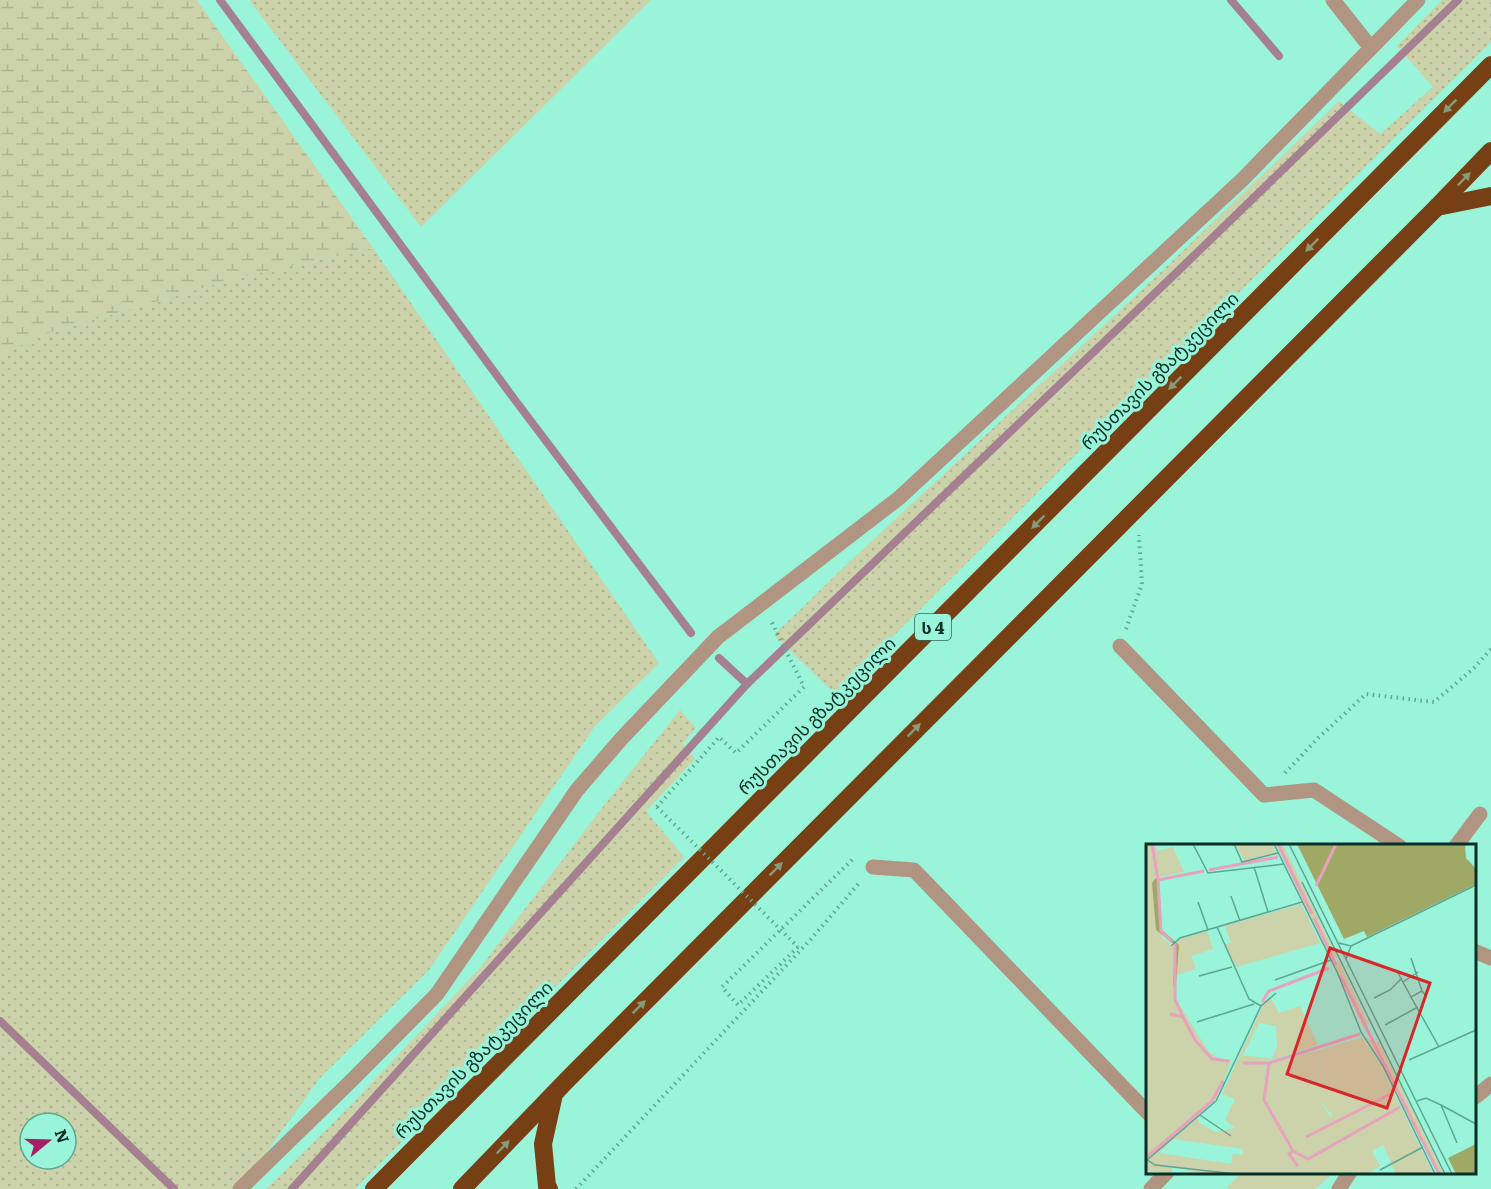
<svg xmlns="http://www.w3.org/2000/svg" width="1491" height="1189" viewBox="0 0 1491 1189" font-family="Literata,'Noto Sans Georgian',serif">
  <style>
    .grass { fill: url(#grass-dots); fill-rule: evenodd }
    .wetland { fill: url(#wetland-marsh) }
    .pitch { fill: #ccd2aa }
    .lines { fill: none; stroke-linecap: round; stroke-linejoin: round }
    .stream { stroke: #a48090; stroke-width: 8 }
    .path { stroke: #60a794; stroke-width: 4; stroke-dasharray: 1.5 4.5; stroke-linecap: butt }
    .minor { stroke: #b19583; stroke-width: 15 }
    .highway { stroke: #763f14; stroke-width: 18 }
    .path-bridge { stroke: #60a794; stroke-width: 4; stroke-dasharray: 1.5 4.5; stroke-linecap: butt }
    .oneway { fill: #889a77 }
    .labels { text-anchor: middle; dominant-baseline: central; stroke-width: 6; stroke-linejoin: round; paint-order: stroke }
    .shield { fill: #99f4da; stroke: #326a5c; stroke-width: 1.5 }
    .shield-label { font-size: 16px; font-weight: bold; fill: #062f26 }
    .street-label { font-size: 18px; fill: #062f26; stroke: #99f4da }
    .inset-river { fill: none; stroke: #e7a2bd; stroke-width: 3 }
    .inset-road { fill: none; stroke: #5ea592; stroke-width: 1.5 }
    .view { fill: #d62828; fill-opacity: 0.15; stroke: #d62828; stroke-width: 3 }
    .inset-edge { fill: none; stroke: #062f26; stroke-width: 3 }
  </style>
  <defs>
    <pattern id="grass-dots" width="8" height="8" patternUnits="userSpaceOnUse" patternTransform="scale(1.5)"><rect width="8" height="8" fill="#ccd2aa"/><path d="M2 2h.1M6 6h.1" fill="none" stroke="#aeb592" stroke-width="1.8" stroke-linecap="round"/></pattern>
    <pattern id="wetland-marsh" width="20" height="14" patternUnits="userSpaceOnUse" patternTransform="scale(1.5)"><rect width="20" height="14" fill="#ccd2aa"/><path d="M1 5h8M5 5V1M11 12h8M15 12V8" fill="none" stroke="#aeb592"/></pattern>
  </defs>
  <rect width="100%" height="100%" fill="#99f4da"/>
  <!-- grass -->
  <g class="grass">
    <path d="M249,0h402l-230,227z"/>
    <path d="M1442,0h49v42l-656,652 -61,-59 72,-70 317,-295 176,-169 41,33 53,-47 -36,-41z"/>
    <path d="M373,248l286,415 -64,63 -166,244 -110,109 -65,91 -19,19h-235v-834l45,-21 192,-56zM30,1123h36v36h-36z"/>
    <path d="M680,710l16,18 -13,15 12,16 -49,52 38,46 -329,332h-89l82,-81 131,-139 126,-165z"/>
  </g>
  <!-- wetland -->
  <path class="wetland" d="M0,0h197l176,248 -136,30 -192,56 -45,21z"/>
  <!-- pitch -->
  <path class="pitch" d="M1243,1172h90v1l-18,16h-86l-2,-2z"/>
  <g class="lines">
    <!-- stream -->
    <g class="stream">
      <path d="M220,0l295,400 176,233"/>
      <path d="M1231,0l48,56"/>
      <path d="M719,658l28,26"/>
      <path d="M0,1021l174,168"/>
      <path d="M292,1189l455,-505 428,-410 283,-274"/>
    </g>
    <!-- path -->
    <g class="path">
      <path d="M1126,629l16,-45 -3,-49"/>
      <path d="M1285,773l32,-34 49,-45 68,8 40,-34 17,-19"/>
      <path d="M657,807l62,-70 17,16 68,-66 -34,-68"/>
      <path d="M798,947l-60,58 -16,-18 133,-130"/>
      <path d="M576,1189l236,-251 48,-56"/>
    </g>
    <!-- minor -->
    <g class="minor">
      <path d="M1333,0l38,48"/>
      <path d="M1120,646l144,149 50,-5 85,56"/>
      <path d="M1456,846l24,-32"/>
      <path d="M873,867l41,3 234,243"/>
      <path d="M1474,951l17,7"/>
      <path d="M1474,1098l17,-14"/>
      <path d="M240,1189l114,-111 83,-84 140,-204 45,-52 96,-101 181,-139 343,-318 176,-180"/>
      <path d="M1151,1189l16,-17"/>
      <path d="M1339,1189l11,-17"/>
    </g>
    <!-- highway -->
    <g class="highway">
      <path d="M1437,207l54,-11"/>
      <path d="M374,1189l1117,-1124"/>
      <path d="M462,1189l106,-110 869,-872 54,-56"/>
      <path d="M549,1189l-2,-3 -4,-42 11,-50"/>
    </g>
    <!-- path-bridge -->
    <path class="path-bridge" d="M657,807l141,140"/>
  </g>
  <!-- one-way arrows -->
  <defs><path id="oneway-solid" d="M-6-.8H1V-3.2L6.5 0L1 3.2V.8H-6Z" transform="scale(1.5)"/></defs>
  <g class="oneway">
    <use href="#oneway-solid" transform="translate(1450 106) rotate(135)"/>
    <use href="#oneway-solid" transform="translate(1464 179) rotate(-46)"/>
    <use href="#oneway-solid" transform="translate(1312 245) rotate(135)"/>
    <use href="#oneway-solid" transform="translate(1175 383) rotate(135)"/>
    <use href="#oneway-solid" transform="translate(1038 522) rotate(135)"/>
    <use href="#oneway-solid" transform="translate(914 730) rotate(-45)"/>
    <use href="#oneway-solid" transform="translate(776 869) rotate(-45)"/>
    <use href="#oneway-solid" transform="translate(639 1007) rotate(-45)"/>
    <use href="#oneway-solid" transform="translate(503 1147) rotate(-46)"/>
  </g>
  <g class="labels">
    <!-- shield labels -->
    <rect class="shield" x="915" y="614" width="36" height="26" rx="4.5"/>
    <g class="shield-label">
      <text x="933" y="627">ს 4</text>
    </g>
    <!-- street labels -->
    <g class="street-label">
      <text transform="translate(1159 370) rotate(-45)">რუსთავის გზატკეცილი</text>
      <text transform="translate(816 715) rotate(-45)">რუსთავის გზატკეცილი</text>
      <text transform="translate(473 1059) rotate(-45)">რუსთავის გზატკეცილი</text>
    </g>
  </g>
  <!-- overview -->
  <g transform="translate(1146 844)">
    <rect width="330" height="330" fill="#99f4da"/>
    <path d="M0,0h10l1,7 16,-4 11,25 -28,6 5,59 15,12v50l32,52 10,7 14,2 -16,39 -19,16 2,8 17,9 19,-4 -10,-8 10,-21 -13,-5 42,-91 6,-6 9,16 21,-7 18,39 -53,17 -2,34 5,-3 24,43 12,4 1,5 27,-30 -14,-17 1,-48 43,-13 19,29 52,108h-37l-13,-29 -11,6 8,15 -13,8h-162l-33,-7v7l-26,-3zM113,179l17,3 1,20 -5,13 -29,-4zM28,295l69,10 -1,6 -9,-1 -2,10 -72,-11zM89,0h37l4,9 -31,9zM130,0h7l86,180 -6,3 -29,-63 4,-3 -3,-5 -4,2 -25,-49zM155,60l19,39 -84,24 -11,-22 6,-3 -6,-16zM61,87l6,18 -22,7 5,13 -19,6v-35zM220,193l8,6 5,-2 65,133h-6z" fill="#ccd2aa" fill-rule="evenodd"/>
    <path d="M151,0h168l1,14 10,11v15l-109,53 -3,-6 -20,8zM10,34l3,1 3,51 17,15 -3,40h-3l2,-40 -19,-15 -4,-47zM330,300v30h-20l-8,-16z" fill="#a0a866"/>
    <path d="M173,206l-1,48 21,31 -3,7 -31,9 -1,-5 -12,-4 -24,-42 -6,3 3,-32z" fill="#ccd2aa"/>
    <path class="inset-river" d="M6,0l6,36 46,-9M132,0l34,70M63,26l69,-13M12,37l3,50 11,11M170,42l20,-42M168,74l22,47M29,100v55l8,18M194,131l99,199M116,158l7,-11 60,-23M24,170l13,3 12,23 17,19 17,2M97,219h26l91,-29M123,219l-5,37 29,51 15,8 92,-52M160,293l87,-44M146,308l-3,2 9,12M1,313l65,-56 11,-20"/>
    <path class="inset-road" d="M47,0l15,29 76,-9M88,0l8,18 36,-9M128,0l64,130 23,58 22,34 52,108M143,0l163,330M108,23l14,45M156,38l143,292M85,52l9,25M52,58l10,28M71,83l32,72 12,7M193,99l12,3 -5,13M25,102l9,-8 122,-36M205,102l125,-61M265,114l11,33M252,129l13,24M53,132l33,-9M129,136l56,-20M257,138l15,-10M280,152l-4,-5 -11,6 28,50M228,154l16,-8 12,-12M51,178l57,-18M239,181l33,-18M263,216l67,-30M271,257l9,-3 15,7 16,38M295,261l35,19M54,271l31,21M0,315l9,6 81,9M1,316l69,-59 45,-95 15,-13M234,326l43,-23"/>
    <path class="view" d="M184,104l100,35 -43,125 -100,-34z"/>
    <rect width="330" height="330" class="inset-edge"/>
  </g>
  <!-- north arrow -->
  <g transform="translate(48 1141) rotate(71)"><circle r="28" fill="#99f4da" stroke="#5ea592" stroke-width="1.5"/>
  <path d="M0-4.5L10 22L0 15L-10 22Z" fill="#a61e66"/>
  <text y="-9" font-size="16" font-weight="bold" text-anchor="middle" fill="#062f26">N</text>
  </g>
</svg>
